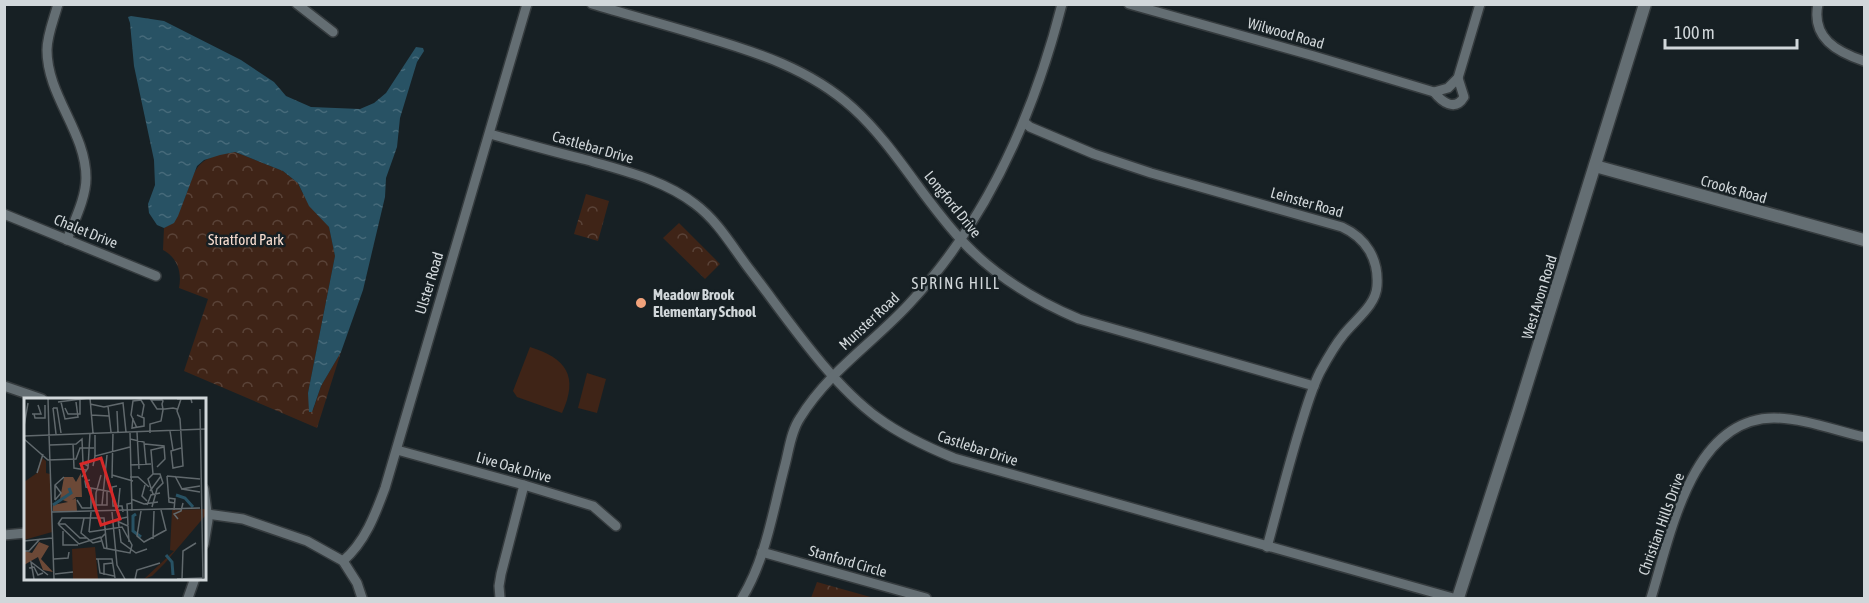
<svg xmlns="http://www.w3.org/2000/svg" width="1869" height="603" viewBox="0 0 1869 603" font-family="'Asap Condensed',sans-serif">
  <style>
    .grass { fill: #3f2417 }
    .park { fill: url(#park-crowns) }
    .water { fill: url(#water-ripples) }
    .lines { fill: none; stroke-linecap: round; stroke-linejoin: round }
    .minor-casing { stroke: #353b3e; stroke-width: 12 }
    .tertiary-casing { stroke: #353b3e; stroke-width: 15 }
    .minor { stroke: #646e73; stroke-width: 9 }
    .tertiary { stroke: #646e73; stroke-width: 12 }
    .poi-dot { fill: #f1a27b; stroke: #172024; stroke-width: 2 }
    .labels { text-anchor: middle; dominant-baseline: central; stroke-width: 5; stroke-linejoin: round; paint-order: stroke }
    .street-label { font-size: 15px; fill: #d1d7da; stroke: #172024 }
    .park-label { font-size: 15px; fill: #f9ded1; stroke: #172024 }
    .poi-label { font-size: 15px; font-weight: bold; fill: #d1d7da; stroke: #172024; text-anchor: start }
    .neighbourhood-label { font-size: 16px; letter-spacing: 1.5px; fill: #d1d7da; stroke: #172024 }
    .inset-river { fill: none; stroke: #285264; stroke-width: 3 }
    .inset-road { fill: none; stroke: #61696d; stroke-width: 1.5 }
    .view { fill: #d62828; fill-opacity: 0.15; stroke: #d62828; stroke-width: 3 }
    .inset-edge { fill: none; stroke: #d1d7da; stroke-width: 3 }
  </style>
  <defs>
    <pattern id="park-crowns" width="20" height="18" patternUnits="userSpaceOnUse" patternTransform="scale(1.5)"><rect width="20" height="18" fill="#3f2417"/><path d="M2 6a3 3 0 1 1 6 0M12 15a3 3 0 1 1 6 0" fill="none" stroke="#5a4338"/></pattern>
    <pattern id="water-ripples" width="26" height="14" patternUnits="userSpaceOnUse" patternTransform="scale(1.5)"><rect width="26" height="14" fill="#285264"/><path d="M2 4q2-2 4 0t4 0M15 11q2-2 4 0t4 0" fill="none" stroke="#466a7a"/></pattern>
  </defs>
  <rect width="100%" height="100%" fill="#172024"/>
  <!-- grass -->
  <g class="grass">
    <path d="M530,347c36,11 49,29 32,66l-45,-16 -4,-6z"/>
    <path d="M587,373l19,6 -9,34 -19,-5z"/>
  </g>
  <!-- park -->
  <g class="park">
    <path d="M235,152l48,19 15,12 4,9 27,35 6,29 -27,137 5,17 8,-24 20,-34 -24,76 -133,-57 24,-72 -29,-11c3,-15 -1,-30 -16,-38l1,-22c8,-4 10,-9 15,-17 18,-33 7,-54 56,-59z"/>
    <path d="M586,194l23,7 -11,40 -24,-7z"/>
    <path d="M679,223l41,41 -15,15 -42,-41z"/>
    <path d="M817,582l57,16h-63z"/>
  </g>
  <!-- water -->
  <path class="water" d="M131,16l33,5 77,39 33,22 12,14 25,11 49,2 14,-6 12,-10 30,-46 7,1 1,3 -7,11 -17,56 -3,29 -11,31 -1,19 -22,93 -22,62 -20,34 -9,26h-3l-1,-19 27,-137 -6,-29 -20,-21 -11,-23 -15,-12 -45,-18 -3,-1 -15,3 -16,5 -7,6 -19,50 -4,7 -10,5 -7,-3 -8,-12 -1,-9 7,-19 -1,-25 -20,-94 -4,-43 -2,-6z"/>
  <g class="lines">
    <!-- minor casing -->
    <g class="minor-casing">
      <g id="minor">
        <path d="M58,4c-4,15 -11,31 -11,46 0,46 39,82 39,128 0,20 -12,43 -19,62"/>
        <path d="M297,4l36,28"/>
        <path d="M592,4c37,11 74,21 110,32 54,16 108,33 151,72 43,39 72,95 113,137 33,34 70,56 113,74l235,67"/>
        <path d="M1129,4l185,52 120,36 14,-4 10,-10 22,-74"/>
        <path d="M1818,4c-7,34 19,48 46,57"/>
        <path d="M1434,92c8,10 21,20 30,5l-6,-19"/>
        <path d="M1024,122l6,5 64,27 57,19 191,54c24,11 37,32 35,59 -1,19 -21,33 -33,48 -9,11 -17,25 -24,38 -9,18 -14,37 -20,56 -12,39 -22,79 -33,119"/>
        <path d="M490,134c32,9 64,18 97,26 37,11 77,20 108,44 24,18 38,44 55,66 37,48 79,112 128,148 23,17 49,29 76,40l499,140"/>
        <path d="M4,214l152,62"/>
        <path d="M4,386l38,13"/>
        <path d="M397,450l127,35 69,21 23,20"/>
        <path d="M204,489l4,31 -4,24"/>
        <path d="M207,514l36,5 64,22 36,20 14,22 5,15"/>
        <path d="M4,535l22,-2"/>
        <path d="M762,552l164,46"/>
        <path d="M343,561c22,-19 32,-46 42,-73l142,-484"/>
        <path d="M188,598l7,-20"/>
        <path d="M500,598l-1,-12 2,-12 23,-89"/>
        <path d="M742,598c24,-39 31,-88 43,-133 4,-15 6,-34 15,-47 28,-46 73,-75 109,-114 78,-83 125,-190 153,-300"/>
        <path d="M1651,598c19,-61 40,-180 123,-180 29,0 63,13 90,19"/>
      </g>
    </g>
    <!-- tertiary casing -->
    <g class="tertiary-casing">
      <g id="tertiary">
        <path d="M1595,166l269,74"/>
        <path d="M1458,598l61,-189 126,-405"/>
      </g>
    </g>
    <!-- minor -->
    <use href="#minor" class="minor"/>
    <!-- tertiary -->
    <use href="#tertiary" class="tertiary"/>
  </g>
  <!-- markers -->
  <circle class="poi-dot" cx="641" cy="303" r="6"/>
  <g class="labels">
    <!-- street labels -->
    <g class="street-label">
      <text transform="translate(1286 33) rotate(16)">Wilwood Road</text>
      <text transform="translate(593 147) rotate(16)">Castlebar Drive</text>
      <text transform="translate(1734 189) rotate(16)">Crooks Road</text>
      <text transform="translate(1307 202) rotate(16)">Leinster Road</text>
      <text transform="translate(953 204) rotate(51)">Longford Drive</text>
      <text transform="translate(86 231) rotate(22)">Chalet Drive</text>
      <text transform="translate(429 283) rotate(-73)">Ulster Road</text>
      <text transform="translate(1539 297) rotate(-73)">West Avon Road</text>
      <text transform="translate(869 321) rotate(-43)">Munster Road</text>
      <text transform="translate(978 448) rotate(18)">Castlebar Drive</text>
      <text transform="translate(514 467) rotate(16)">Live Oak Drive</text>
      <text transform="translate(1661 524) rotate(-70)">Christian Hills Drive</text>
      <text transform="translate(848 561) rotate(16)">Stanford Circle</text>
    </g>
    <!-- park labels -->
    <g class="park-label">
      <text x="246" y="239">Stratford Park</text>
    </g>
    <!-- poi labels -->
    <g class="poi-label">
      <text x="653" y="294">Meadow Brook<tspan x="653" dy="17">Elementary School</tspan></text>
    </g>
    <!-- neighbourhood labels -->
    <g class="neighbourhood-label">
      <text x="956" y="283">SPRING HILL</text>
    </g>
  </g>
  <!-- overview -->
  <g transform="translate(24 398)">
    <rect width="182" height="182" fill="#172024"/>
    <path d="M17,59l5,4v12l4,1 2,58 -28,8v-58l13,-9z" fill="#3f2417"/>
    <path d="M57,75l1,24h-6l-4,3 4,-2 1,13h-24v-6l15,-3 -8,-3 4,-22h9l3,5zM15,144l10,4 -8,13 12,13 -10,-2 -5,-13 -14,8v-14l8,2z" fill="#6c4937"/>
    <path d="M181,111v7l-40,47 -13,13 -8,3 30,-28 -4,-1 2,-40zM71,149l3,32h-25l-1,-30z" fill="#3f2417"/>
    <path class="inset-river" d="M152,97l9,3 8,9M29,107l18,-12 -2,-5M112,116l-3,2v15l8,6M142,157l6,7 1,13"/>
    <path class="inset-road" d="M24,0l1,36M66,0l3,35M153,1h14l1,4M157,1l-4,12 3,8 3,47 -10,2 -2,-17 10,-3M34,4l31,-4M37,4l4,17 13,-2 -2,-15M66,6l14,3 19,-4 3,29M84,8l3,26M29,10h4l4,25M29,10l3,26M41,10l3,6h12v-14M176,11l3,169M93,13l1,21M8,16h9l-3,-9M10,16l1,4h10v-13M67,17l18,1M109,20l-1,10 12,-2v-8l-7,-3M0,28l4,-23M113,30l-6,-13 2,-14 8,-1 3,5 -2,11M146,33l3,19M106,34l2,79M113,34l2,37M126,35v-9l11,-3 2,-11v-1l-1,-5 1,-3 -1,-1h-11l6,9h8l8,-1 4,1M25,36l5,145M0,38l182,-7M0,41l24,21 28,-1 4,-11h14M106,41l14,3 2,22M49,46l1,24 12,2M121,46l19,2 1,13 -8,8M26,47l26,-1 6,-5 1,24 5,3M71,58v-21M106,67l21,-1M69,68l2,-10 35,-9M13,75l6,-19M88,77l21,6M143,78l33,3M143,78l2,26 6,1M151,78l7,13 18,3M58,79l6,-9 2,-35M106,79h8l11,10M88,80l1,-46M66,82l-5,1 1,6 26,5M31,87l6,8 -6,7M121,87l-3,11 5,5M93,88l-5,1 1,19h9l1,6M157,91l19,-3M126,93l11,-15M129,96l-5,-15 5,-5 -2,-24 13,-3M144,100l7,1 -1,11M107,101l13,5 14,-2M31,102v-15l9,-8M53,102l5,8h9v-20M72,107h11v-13M78,107l5,-50M123,107l4,-10 9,-2M128,109l5,-18 6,-6 -3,-9h-7M94,110l2,-20M117,113l-4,25 7,6 22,-12 -5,-20M28,114l148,-4M72,114v-19l5,-18M88,114l5,53 8,14M104,119l-10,2 3,23 15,11 11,-4M60,120l-3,15 12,10 8,-2M154,121l-4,-5 7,-3 2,-8M95,124l9,4 1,16M34,126l4,-6h42l3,31M34,126l21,20 22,-7M34,126h7l15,14h7M104,127l-1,-21 5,-1M39,133v14h15M65,134l33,-5 10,18 -2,8 -26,-5 -3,-10 5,-5M65,134l2,-20M129,141l1,-28M0,143l28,-3M0,153h5l11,-12M30,161l14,-1 1,-6M72,161h16l3,19M74,161l2,14 14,3M5,170l5,-1 4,8 5,-2M31,176l18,-2M80,177v-11l9,-1M10,181l-3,-17 17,13M111,181l2,-9 23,-7M153,181l25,-1M158,181l1,-28 13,-8"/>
    <path class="view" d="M77,60l19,61 -19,6 -20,-61z"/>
    <rect width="182" height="182" class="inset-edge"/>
  </g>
  <!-- border -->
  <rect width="1869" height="603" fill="none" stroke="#d1d7da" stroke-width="12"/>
  <!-- scale -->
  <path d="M1665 39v9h132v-9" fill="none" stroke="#d1d7da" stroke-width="3"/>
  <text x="1674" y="39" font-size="18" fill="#d1d7da" stroke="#172024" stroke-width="4.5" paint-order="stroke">100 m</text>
</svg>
